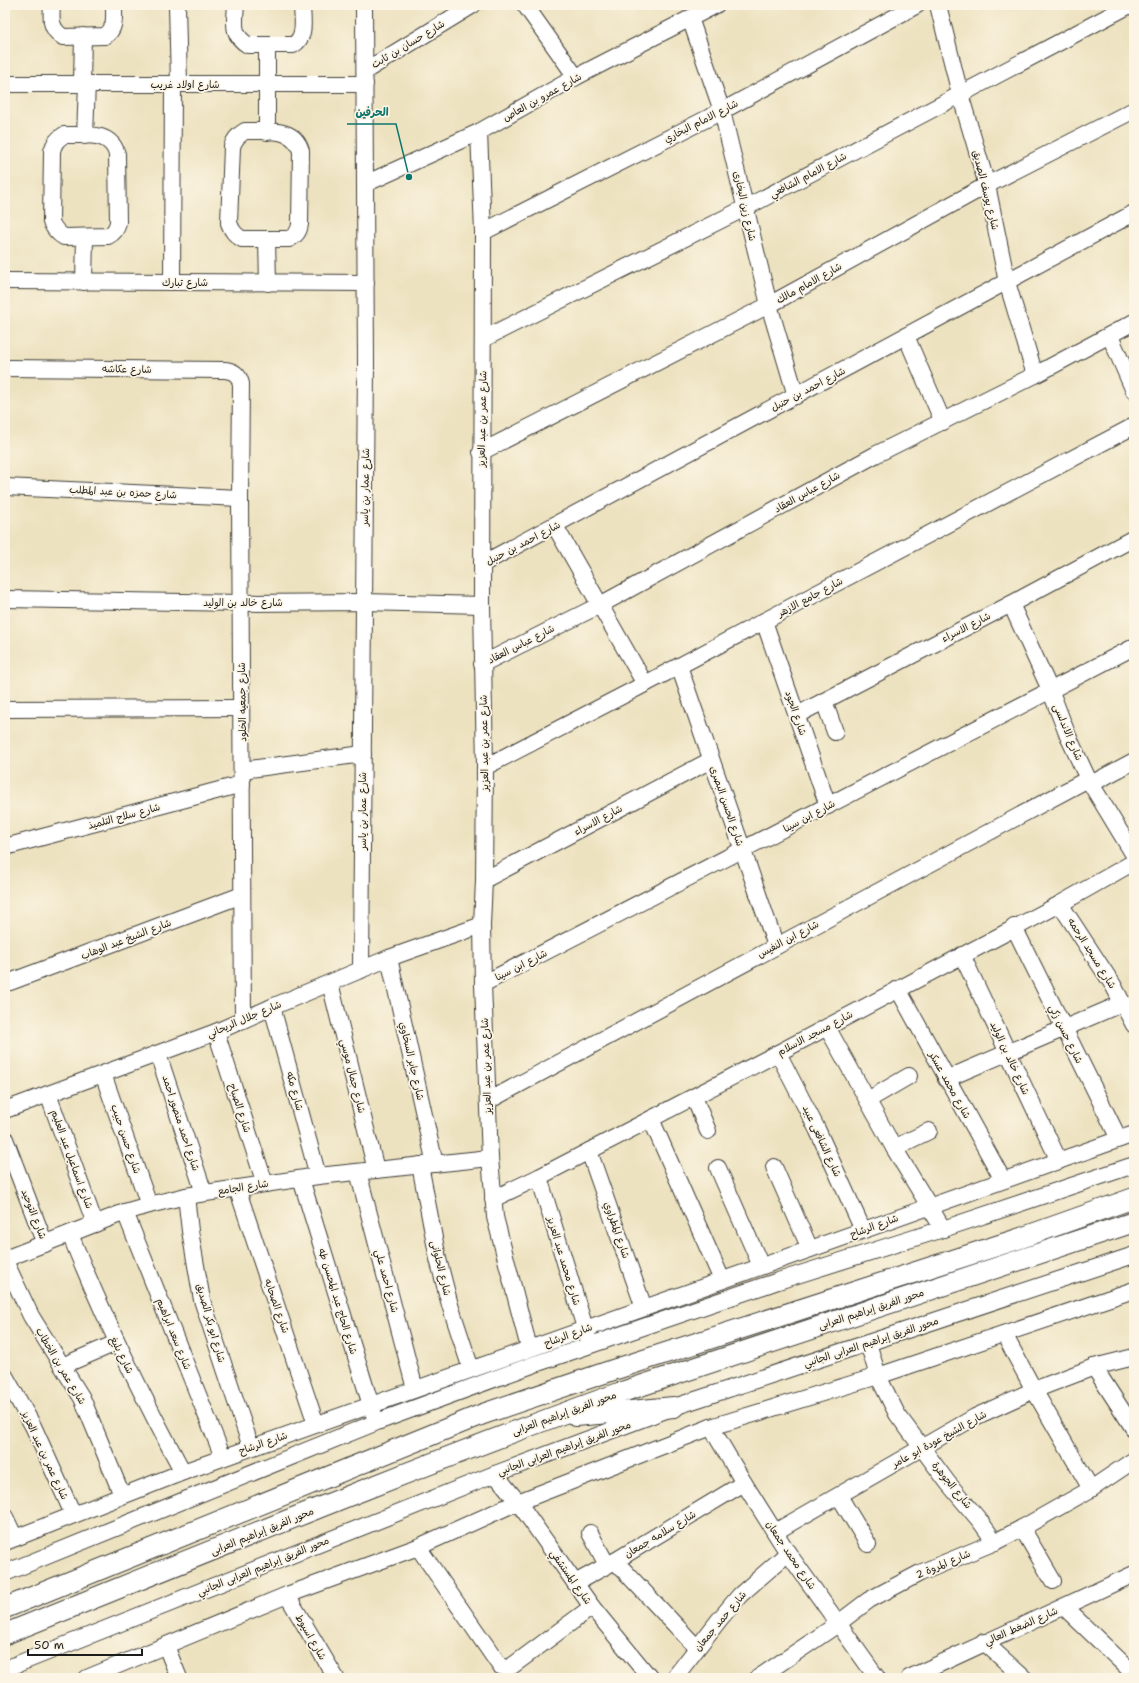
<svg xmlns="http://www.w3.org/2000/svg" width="1139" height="1683" viewBox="0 0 1139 1683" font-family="'Shantell Sans','Playpen Sans Arabic',sans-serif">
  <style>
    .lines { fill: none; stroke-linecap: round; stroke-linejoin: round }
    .minor-casing { stroke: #3b3a35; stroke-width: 18 }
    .major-casing { stroke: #3b3a35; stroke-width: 22 }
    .minor { stroke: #fff; stroke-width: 16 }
    .major { stroke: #fff; stroke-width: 20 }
    .labels { text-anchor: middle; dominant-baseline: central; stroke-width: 3.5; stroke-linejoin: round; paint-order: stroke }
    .street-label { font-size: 10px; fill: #1c1c1c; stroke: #fcf5e5 }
    .leader { fill: none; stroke: #0f766e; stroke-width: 1.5 }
    .callout-dot { fill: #0f766e; stroke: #fcf5e5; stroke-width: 1.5 }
    .callout-label { font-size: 11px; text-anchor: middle; font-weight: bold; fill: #0f766e; stroke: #fcf5e5; stroke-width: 3.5; stroke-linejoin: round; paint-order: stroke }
  </style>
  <rect width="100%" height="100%" fill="#fcf5e5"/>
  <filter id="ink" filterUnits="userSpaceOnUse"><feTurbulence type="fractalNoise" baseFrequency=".025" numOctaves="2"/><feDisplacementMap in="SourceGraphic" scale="8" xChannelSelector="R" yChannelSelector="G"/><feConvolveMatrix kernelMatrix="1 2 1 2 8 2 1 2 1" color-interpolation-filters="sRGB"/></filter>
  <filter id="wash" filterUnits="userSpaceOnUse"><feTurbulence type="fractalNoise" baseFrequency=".012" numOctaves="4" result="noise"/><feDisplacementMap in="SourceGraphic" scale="16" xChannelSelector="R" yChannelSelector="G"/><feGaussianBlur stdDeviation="0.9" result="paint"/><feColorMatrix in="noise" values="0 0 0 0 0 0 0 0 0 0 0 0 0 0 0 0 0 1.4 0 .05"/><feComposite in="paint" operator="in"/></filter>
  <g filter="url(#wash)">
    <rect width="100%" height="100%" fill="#ede2c0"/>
  </g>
  <g filter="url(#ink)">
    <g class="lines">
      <!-- minor casing -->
      <g class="minor-casing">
        <g id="minor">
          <path d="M52,5c-1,14 -2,24 11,32l42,-1c11,-7 9,-19 9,-31"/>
          <path d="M177,5l2,79"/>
          <path d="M236,5c-1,17 -5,30 12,40h45c14,-8 9,-27 9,-40"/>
          <path d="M525,5l51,72"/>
          <path d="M938,5l22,89 27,91 20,97 28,93"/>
          <path d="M690,18l32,93 47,194 27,91"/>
          <path d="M365,71l108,-66"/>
          <path d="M82,83l1,-47"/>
          <path d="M5,84h360"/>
          <path d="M245,131c22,1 49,-5 56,20l-1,73c-1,8 -4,11 -11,15h-47c-7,-4 -10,-8 -13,-16l3,-76c2,-8 6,-12 13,-16z"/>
          <path d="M267,132v-87"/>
          <path d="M479,132l4,100 -1,373 3,162 -1,113 -2,45 1,59 7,174 5,59 34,131"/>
          <path d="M64,135c21,1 46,-5 53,19l1,68c-1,7 -4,11 -10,14l-44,1c-7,-4 -10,-8 -13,-15l1,-71c2,-8 5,-12 12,-16z"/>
          <path d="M85,136l2,-53"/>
          <path d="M365,184l114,-52 97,-55 140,-72"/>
          <path d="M483,232l239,-121 195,-106"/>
          <path d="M267,239l1,44"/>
          <path d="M5,281l361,2"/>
          <path d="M84,282l1,-45"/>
          <path d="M172,282l1,-198"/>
          <path d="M906,336l37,86"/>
          <path d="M1110,336l24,55"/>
          <path d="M483,339l262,-131 385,-203"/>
          <path d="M5,368l220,2c10,1 14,5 16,14l-1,114 3,522"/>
          <path d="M481,452l288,-147 218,-120 147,-75"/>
          <path d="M5,487l235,11"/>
          <path d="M555,526l90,158"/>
          <path d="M482,564l652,-351"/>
          <path d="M5,599l236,4 123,-1 118,3"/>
          <path d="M1011,604l40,88 17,44 20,43 46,76"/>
          <path d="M764,621l64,185"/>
          <path d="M482,664l118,-59 275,-150 160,-80 99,-53"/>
          <path d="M679,666l97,280"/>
          <path d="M824,701l11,31"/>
          <path d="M5,709l236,-1"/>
          <path d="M797,715l214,-111 123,-66"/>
          <path d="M485,767l160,-83 489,-258"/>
          <path d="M242,770l121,-16"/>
          <path d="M1091,784l43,-23"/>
          <path d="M5,847l237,-63"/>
          <path d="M484,880l227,-120"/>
          <path d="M1060,904l53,81 21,40"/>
          <path d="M1014,927l105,212"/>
          <path d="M962,955l97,206"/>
          <path d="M389,958l46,206"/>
          <path d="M361,970l5,-605 -2,-360"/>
          <path d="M10,982l232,-87"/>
          <path d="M330,983l46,187"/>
          <path d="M483,984l651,-337"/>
          <path d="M898,989l105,191"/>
          <path d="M272,1007l46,169"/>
          <path d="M827,1027l67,121 49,81"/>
          <path d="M216,1032l49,152"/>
          <path d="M778,1053l39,76 46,101"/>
          <path d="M158,1054l46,139"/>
          <path d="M103,1074l46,131"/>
          <path d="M946,1079l177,-76"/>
          <path d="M48,1094l47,130"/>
          <path d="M694,1097l14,34"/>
          <path d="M868,1100l41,-24"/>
          <path d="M488,1101l600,-322"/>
          <path d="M5,1110l211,-78 56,-25 117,-49 93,-33"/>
          <path d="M651,1119l71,161"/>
          <path d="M5,1139l40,105"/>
          <path d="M894,1148l35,-17"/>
          <path d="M589,1151l55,157"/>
          <path d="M420,1165l18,94 12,46 21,64"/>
          <path d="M774,1167l36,82"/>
          <path d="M718,1168l43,98"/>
          <path d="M358,1172l57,217"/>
          <path d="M539,1177l49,161"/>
          <path d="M301,1179l73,236"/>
          <path d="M237,1188l79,236"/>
          <path d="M186,1196l4,35 12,69 49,147"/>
          <path d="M493,1199l46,-22 239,-124 282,-149 74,-42"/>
          <path d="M125,1212l98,245"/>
          <path d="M70,1234c33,82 71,160 113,238"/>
          <path d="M5,1259l120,-47 24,-7 37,-9 132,-20 172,-18"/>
          <path d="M5,1261l26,55 51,82 40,97"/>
          <path d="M1004,1334l30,56 57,99"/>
          <path d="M868,1343l10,33 19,38 51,69 32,38 15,21"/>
          <path d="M62,1366l54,-23"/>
          <path d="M1094,1367l40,62"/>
          <path d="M5,1376l28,50 40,88"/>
          <path d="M711,1427l33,56 44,70 89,125"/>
          <path d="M495,1474l23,28 74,105 58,71"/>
          <path d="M839,1496l29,48"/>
          <path d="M5,1517l10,21"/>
          <path d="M1022,1528l31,53"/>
          <path d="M775,1532l200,-115 59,-27 60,-23 40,-10"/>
          <path d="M590,1533l17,32"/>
          <path d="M5,1542l178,-70 951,-338"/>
          <path d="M418,1547l82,119 6,2 6,-2 80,-59"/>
          <path d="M615,1561l82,87"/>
          <path d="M5,1573l372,-151 158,-58 243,-83 165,-52 191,-64"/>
          <path d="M575,1583l40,-22 129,-78"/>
          <path d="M287,1595l49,83"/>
          <path d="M1064,1607l70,67"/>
          <path d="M984,1642l40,36"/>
          <path d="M166,1646l13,32"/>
          <path d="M5,1669l490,-195 179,-67 460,-152"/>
          <path d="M87,1678l200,-83 131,-48 100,-45 193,-75 167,-51 256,-86"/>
          <path d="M674,1678l45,-58 21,-25 48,-42"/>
          <path d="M758,1678l74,-50 37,-28 51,-27 75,-31 27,-14 69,-39 43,-29"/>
          <path d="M909,1678l225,-104"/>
        </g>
      </g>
      <!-- major casing -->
      <g class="major-casing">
        <g id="major">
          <path d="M576,1416l98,-9"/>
          <path d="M5,1608l478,-194 130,-44 405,-131 116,-41"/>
          <path d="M5,1634c204,-82 407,-166 614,-241l515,-171"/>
        </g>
      </g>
      <!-- minor -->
      <use href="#minor" class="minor"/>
      <!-- major -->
      <use href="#major" class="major"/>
    </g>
  </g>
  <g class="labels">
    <!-- street labels -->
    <g class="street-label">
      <text transform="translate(408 44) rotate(-31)">شارع حسان بن ثابت</text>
      <text x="185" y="84">شارع اولاد غريب</text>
      <text transform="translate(542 97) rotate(-29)">شارع عمرو بن العاص</text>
      <text transform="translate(701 121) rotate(-27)">شارع الامام البخاري</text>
      <text transform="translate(808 175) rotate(-28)">شارع الامام الشافعي</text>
      <text transform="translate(986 190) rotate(76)">شارع يوسف الصديق</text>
      <text transform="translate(745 206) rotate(77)">شارع زين البخارى</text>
      <text x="185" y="282">شارع تبارك</text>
      <text transform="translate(809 283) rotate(-29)">شارع الامام مالك</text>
      <text transform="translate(127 369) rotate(1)">شارع عكاشه</text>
      <text transform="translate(808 389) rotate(-28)">شارع احمد بن حنبل</text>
      <text transform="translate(482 419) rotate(-89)">شارع عمر بن عبد العزيز</text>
      <text transform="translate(365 487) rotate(-89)">شارع عمار بن ياسر</text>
      <text transform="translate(123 492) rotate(3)">شارع حمزه بن عبد المطلب</text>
      <text transform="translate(807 492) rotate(-29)">شارع عباس العقاد</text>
      <text transform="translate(523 543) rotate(-28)">شارع احمد بن حنبل</text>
      <text transform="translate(810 597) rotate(-28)">شارع جامع الازهر</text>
      <text x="243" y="602">شارع خالد بن الوليد</text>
      <text transform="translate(966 627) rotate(-27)">شارع الاسراء</text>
      <text transform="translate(521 644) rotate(-27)">شارع عباس العقاد</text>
      <text transform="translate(242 702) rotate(-91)">شارع جمعيه الخلود</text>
      <text transform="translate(796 713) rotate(71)">شارع الجود</text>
      <text transform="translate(1068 732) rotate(67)">شارع الاندلسى</text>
      <text transform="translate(484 743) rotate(-91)">شارع عمر بن عبد العزيز</text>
      <text transform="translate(727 806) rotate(71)">شارع الحسن البصرى</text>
      <text transform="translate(362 811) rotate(-90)">شارع عمار بن ياسر</text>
      <text transform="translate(124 816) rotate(-15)">شارع سلاح التلميذ</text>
      <text transform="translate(809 816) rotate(-28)">شارع ابن سينا</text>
      <text transform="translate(598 820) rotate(-28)">شارع الاسراء</text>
      <text transform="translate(126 939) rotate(-21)">شارع الشيخ عبد الوهاب</text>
      <text transform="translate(788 939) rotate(-28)">شارع ابن النفيس</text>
      <text transform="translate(1092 953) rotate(58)">شارع مسجد الرحمه</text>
      <text transform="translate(521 965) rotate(-27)">شارع ابن سينا</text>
      <text transform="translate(244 1019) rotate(-23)">شارع جلال الريحاني</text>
      <text transform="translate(815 1033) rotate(-28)">شارع مسجد الاسلام</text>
      <text transform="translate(1066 1034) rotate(64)">شارع حسن زكي</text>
      <text transform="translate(1010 1058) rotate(65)">شارع خالد بن الوليد</text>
      <text transform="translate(412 1061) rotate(77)">شارع جابر السخاوي</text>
      <text transform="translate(486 1066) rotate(-92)">شارع عمر بن عبد العزيز</text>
      <text transform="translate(353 1076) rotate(76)">شارع جمال موسي</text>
      <text transform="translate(950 1085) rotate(61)">شارع محمد عسكر</text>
      <text transform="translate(295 1091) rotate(75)">شارع مكه</text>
      <text transform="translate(240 1108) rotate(72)">شارع الصباح</text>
      <text transform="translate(181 1123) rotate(72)">شارع احمد منصور احمد</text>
      <text transform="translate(126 1139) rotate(71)">شارع حسن حبيب</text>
      <text transform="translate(822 1141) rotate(65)">شارع الشافعى عبيد</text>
      <text transform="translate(72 1159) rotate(70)">شارع اسماعيل عبد العليم</text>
      <text transform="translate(243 1187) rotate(-9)">شارع الجامع</text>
      <text transform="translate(34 1214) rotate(69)">شارع التوحيد</text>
      <text transform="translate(874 1226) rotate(-20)">شارع الرشاح</text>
      <text transform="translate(617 1230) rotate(71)">شارع المطراوي</text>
      <text transform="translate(564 1261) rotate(73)">شارع محمد عبد العزيز</text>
      <text transform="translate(441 1268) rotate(76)">شارع الحلوانى</text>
      <text transform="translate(387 1281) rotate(75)">شارع احمد علي</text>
      <text transform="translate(338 1301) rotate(73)">شارع الحاج عبد المحسن طه</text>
      <text transform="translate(277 1306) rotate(71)">شارع الصحابه</text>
      <text transform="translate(871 1309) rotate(-18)">محور الفريق إبراهيم العرابى</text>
      <text transform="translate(211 1323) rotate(74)">شارع ابو بكر الصديق</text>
      <text transform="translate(174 1334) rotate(68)">شارع سعد ابراهيم</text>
      <text transform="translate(568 1335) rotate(-20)">شارع الرشاح</text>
      <text transform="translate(871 1342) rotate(-18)">محور الفريق إبراهيم العرابى الجانبي</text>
      <text transform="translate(122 1355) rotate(64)">شارع بليغ</text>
      <text transform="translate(61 1366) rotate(59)">شارع عمر بن الخطاب</text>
      <text transform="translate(564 1413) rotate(-20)">محور الفريق إبراهيم العرابى</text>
      <text transform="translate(939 1439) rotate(-29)">شارع الشيخ عودة ابو عامر</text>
      <text transform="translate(263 1443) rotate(-19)">شارع الرشاح</text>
      <text transform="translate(564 1448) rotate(-20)">محور الفريق إبراهيم العرابى الجانبي</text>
      <text transform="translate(45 1455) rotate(65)">شارع عمر بن عبد العزيز</text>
      <text transform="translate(952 1485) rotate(51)">شارع الجوهرة</text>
      <text transform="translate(262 1531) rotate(-22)">محور الفريق إبراهيم العرابى</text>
      <text transform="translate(660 1534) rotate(-31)">شارع سلامه جمعان</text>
      <text transform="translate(791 1555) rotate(56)">شارع محمد جمعان</text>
      <text transform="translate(943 1564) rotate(-23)">شارع المروة 2</text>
      <text transform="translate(263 1566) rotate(-22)">محور الفريق إبراهيم العرابى الجانبي</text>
      <text transform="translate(571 1577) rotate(55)">شارع المستشفي</text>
      <text transform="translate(720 1621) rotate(-50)">شارع حمد جمعان</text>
      <text transform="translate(1021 1626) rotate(-24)">شارع الضغط العالي</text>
      <text transform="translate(311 1637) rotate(60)">شارع اسيوط</text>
    </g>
  </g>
  <!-- callouts -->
  <path class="leader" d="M409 177L396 124H347"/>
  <circle class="callout-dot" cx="409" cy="177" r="4"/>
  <g class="callout-label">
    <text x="372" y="116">الحرفين</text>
  </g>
  <!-- margin -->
  <rect width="1139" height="1683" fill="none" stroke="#fcf5e5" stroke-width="20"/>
  <!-- scale -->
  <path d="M28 1649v6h114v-6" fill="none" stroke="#1c1c1c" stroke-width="2"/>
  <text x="34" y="1649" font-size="12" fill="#1c1c1c" stroke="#fcf5e5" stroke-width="3" paint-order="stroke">50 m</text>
</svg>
